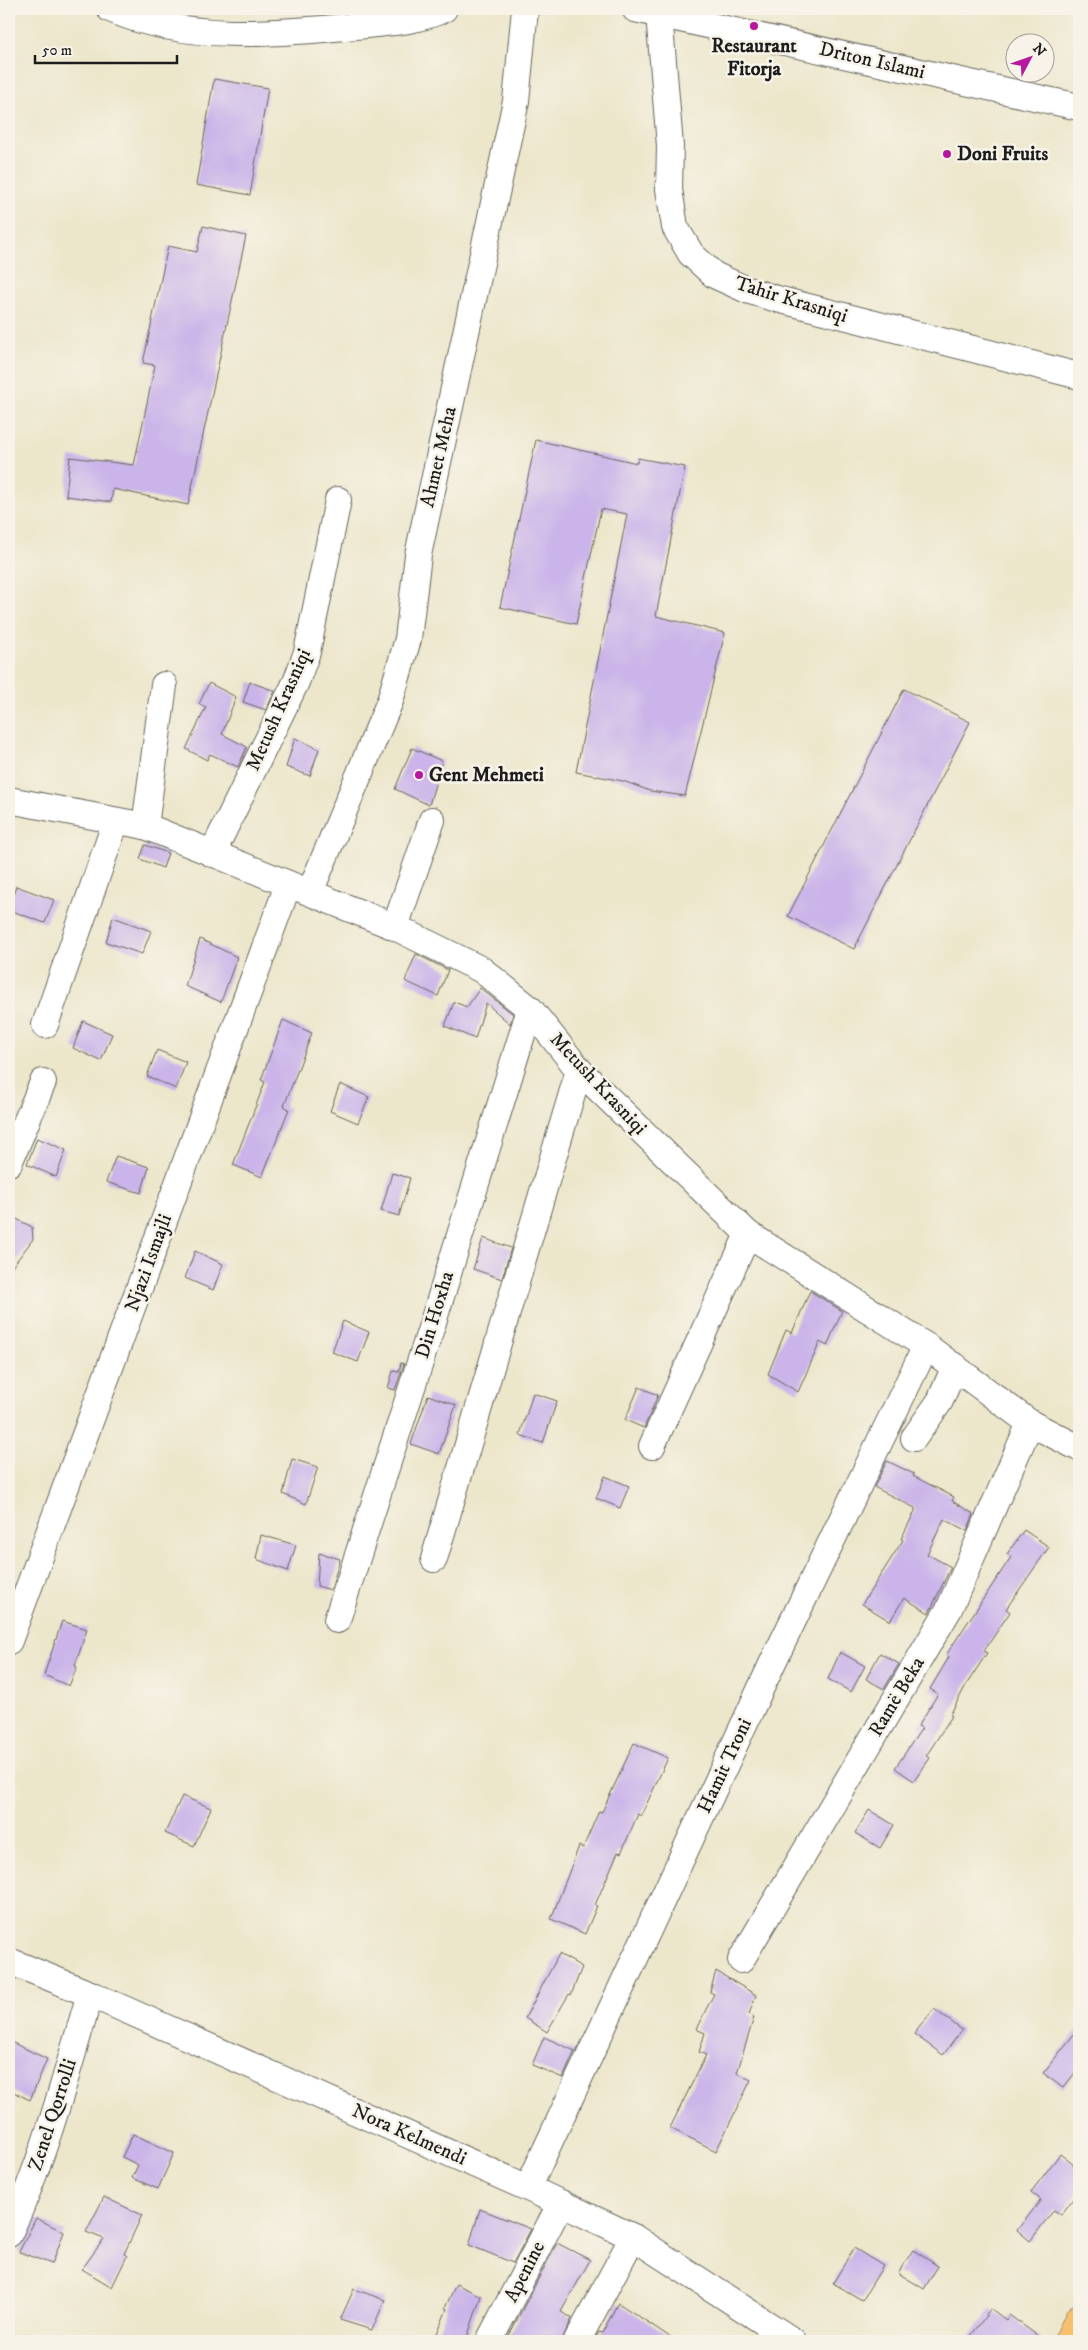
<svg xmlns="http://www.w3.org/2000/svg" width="1088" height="2350" viewBox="0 0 1088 2350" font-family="'IM FELL DW Pica',serif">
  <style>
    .building { fill: #cab4e9 }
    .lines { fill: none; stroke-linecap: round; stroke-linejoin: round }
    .minor-casing { stroke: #656359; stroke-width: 28 }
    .major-casing { stroke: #656359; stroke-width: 29 }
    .minor { stroke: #fff; stroke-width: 26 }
    .major { stroke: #f7c06c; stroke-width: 28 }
    .poi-dot { fill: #b5179e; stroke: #f7f3e8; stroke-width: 2 }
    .labels { text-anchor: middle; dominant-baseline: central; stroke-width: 5; stroke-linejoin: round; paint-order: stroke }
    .poi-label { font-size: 20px; font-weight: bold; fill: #1c1c1c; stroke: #f7f3e8; text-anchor: start }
    .street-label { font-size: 20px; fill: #1c1c1c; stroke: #f7f3e8 }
  </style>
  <rect width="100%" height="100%" fill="#f7f3e8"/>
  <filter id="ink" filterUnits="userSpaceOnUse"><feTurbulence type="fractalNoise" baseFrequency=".02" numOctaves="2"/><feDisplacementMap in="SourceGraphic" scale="10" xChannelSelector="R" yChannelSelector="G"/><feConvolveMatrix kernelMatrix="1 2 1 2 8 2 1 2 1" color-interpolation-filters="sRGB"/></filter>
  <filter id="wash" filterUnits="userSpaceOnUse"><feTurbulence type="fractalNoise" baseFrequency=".0096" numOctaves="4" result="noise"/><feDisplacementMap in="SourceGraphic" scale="20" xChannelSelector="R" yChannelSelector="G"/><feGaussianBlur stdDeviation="1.12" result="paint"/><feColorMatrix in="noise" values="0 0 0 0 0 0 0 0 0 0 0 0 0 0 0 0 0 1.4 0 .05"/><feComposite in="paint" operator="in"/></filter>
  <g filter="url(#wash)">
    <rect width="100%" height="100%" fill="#ece6cb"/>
    <g id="blocks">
      <!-- building -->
      <g class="building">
        <path d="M214,79l54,9 -18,107 -54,-10z"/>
        <path d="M203,226l43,10 -58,269 -75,-16 -2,13 -45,-6 4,-39 64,8 21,-100 -12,-2 25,-117 29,6z"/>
        <path d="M536,440l101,23 1,-5 47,9 -29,149 69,17 -40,163 -35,-5 -27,-10 -47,-9 51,-258 -26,-5 -25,115 -76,-17z"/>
        <path d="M250,682l25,9 -9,19 -23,-8z"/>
        <path d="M209,683l27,14 -14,37 25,13 -9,20 -28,-13 -3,6 -21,-11 20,-42 -7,-3z"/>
        <path d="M904,689l66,33 -116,227 -66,-33z"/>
        <path d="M295,738l24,11 -9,27 -24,-9z"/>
        <path d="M412,748l30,13 -13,44 -34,-16z"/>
        <path d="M145,845l23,8 -5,15 -23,-9z"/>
        <path d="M16,886l38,14 -9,23 -36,-13z"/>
        <path d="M113,917l38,14 -9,23 -36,-12z"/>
        <path d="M200,939l37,18 -16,45 -36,-16z"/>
        <path d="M416,954l32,16 -10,26 -33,-15z"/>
        <path d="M480,988l33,26 -3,10 -24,-21 -11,36 -30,-13 9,-24 13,5z"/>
        <path d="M283,1020l29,13 -28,73 5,3 -27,68 -29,-12 32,-83 -4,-2z"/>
        <path d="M83,1021l29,13 -11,27 -28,-13z"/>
        <path d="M157,1050l29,12 -10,27 -29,-13z"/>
        <path d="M340,1084l29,13 -11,26 -28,-12z"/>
        <path d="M37,1138l29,12 -10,27 -29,-13z"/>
        <path d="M116,1156l33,11 -8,26 -35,-11z"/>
        <path d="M392,1173l18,5 -11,38 -18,-5z"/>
        <path d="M9,1215l23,12 1,12 -24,32z"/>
        <path d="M483,1238l28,10 -9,31 -29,-10z"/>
        <path d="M195,1251l28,13 -10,26 -28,-12z"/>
        <path d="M810,1291l32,20 -15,35 -7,-4 -22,50 -30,-18 18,-44 6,3z"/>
        <path d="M343,1321l26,11 -11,30 -26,-10z"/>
        <path d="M401,1363l3,1 -9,26 -7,-2 5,-17 6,1z"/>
        <path d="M639,1387l19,8 -14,33 -19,-8z"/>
        <path d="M533,1393l24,8 -14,42 -23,-8z"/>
        <path d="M428,1395l28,10 -17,49 -28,-10z"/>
        <path d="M292,1459l26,8 -12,37 -23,-10z"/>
        <path d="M887,1461l27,13 -1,2 41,21 -2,4 22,13 -7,17 -23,-12 -17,35 24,13 -22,46 -25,-15 -14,23 -28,-17 41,-64 -2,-1 14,-28v-3l-41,-21z"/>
        <path d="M605,1476l24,10 -9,22 -24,-10z"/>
        <path d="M1024,1530l25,17 -43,62 4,3 -26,39 3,2 -21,32 -16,30 2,1 -26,40 4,2 -16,23 -19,-13 27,-40 -4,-2 20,-32 -8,-5 19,-32 -3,-2 65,-98 -4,-3z"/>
        <path d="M261,1535l35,10 -8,26 -32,-12z"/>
        <path d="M319,1553l21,6 -9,31 -14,-4z"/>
        <path d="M62,1621l25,8 -12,37 2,1 -8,19 -25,-11z"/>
        <path d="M840,1652l25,14 -14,26 -23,-13z"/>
        <path d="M880,1653l19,11 -15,25 -18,-10z"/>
        <path d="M634,1743l34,15 -27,58 -3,-2 -17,39 -3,-1 -23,53 2,1 -12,28 -34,-15 28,-73 4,2 16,-37 3,1z"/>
        <path d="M182,1796l29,12 -17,38 -29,-13z"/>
        <path d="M869,1810l25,15 -14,23 -25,-15z"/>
        <path d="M559,1954l23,13 -11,28 -2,-1 -22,38 -22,-14z"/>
        <path d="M716,1971l40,24 -7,19 5,3 -17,56 14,7 -35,71 -46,-23 36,-73 -7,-3 6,-19 -9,-4 18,-35 -4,-2z"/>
        <path d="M934,2009l28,21 -19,25 -29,-21z"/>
        <path d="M1079,2028v40l-16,20 -20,-15z"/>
        <path d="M544,2037l31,14 -12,27 -31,-13z"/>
        <path d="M9,2041l38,18 -17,41 -21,-10z"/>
        <path d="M133,2134l41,19 -16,36 -26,-11 6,-13 -16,-8z"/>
        <path d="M1060,2154l19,15v22l-18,24 -7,-5 -24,31 -13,-11 24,-30 -10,-8z"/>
        <path d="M104,2197l38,18 -18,39 3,2 -15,31 -30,-18 22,-30 -18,-7z"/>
        <path d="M480,2209l51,20 -18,34 -44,-18z"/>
        <path d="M36,2218l28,14 -12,32 -33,-12z"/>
        <path d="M557,2243l33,17 -29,52 11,6 -10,23h-56z"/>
        <path d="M854,2248l29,18 -21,34 -29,-17z"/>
        <path d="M913,2250l25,16 -14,23 -26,-16z"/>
        <path d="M456,2284l25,12 -15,45h-32l13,-32 -2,-1z"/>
        <path d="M354,2289l31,11 -13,30 -32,-10z"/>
        <path d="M618,2303l28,18 30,20h-82l5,-9 3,1z"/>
        <path d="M991,2309l15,11 3,-5 36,26h-78z"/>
      </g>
    </g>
  </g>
  <g filter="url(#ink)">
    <use href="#blocks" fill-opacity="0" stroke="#656359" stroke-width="1"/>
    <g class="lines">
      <!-- minor casing -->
      <g class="minor-casing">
        <g id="minor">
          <path d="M110,9c75,33 166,25 245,17 30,-3 62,-4 89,-17"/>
          <path d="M635,9l444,98"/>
          <path d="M659,14l11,132 -1,43 6,38 16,27 23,21 33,15 30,9 302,77"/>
          <path d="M9,800l136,26 250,101 87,43 48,39 49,61 169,164 178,112 104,77 49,25"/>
          <path d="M145,826l19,-141"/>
          <path d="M212,854l84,-172 11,-30 31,-152"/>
          <path d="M310,892l80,-191 18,-62 10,-84 98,-454 9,-92"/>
          <path d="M395,927l37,-107"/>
          <path d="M45,1025l71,-204"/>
          <path d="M9,1163l34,-81"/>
          <path d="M914,1438l26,-37 15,-35"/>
          <path d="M652,1446l96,-212"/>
          <path d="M434,1559l145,-489"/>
          <path d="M337,1620l97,-301 96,-310"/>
          <path d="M9,1641l279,-756"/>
          <path d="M741,1960l208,-351 81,-186"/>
          <path d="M9,1961l81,33 438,194 105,49 160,104"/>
          <path d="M528,2188l245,-526 153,-316"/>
          <path d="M9,2234c36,-77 57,-159 81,-240"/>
          <path d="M489,2341l72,-138"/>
          <path d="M577,2341l56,-104"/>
        </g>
      </g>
      <!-- major casing -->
      <g class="major-casing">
        <path id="major" d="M1068,2341l11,-23"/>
      </g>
      <!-- minor -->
      <use href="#minor" class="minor"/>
      <!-- major -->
      <use href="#major" class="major"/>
    </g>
  </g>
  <!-- markers -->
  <g class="poi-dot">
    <circle cx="754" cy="26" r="5"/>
    <circle cx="947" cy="154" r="5"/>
    <circle cx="419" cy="775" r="5"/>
  </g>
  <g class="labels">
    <!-- poi labels -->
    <g class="poi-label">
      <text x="754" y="46" text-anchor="middle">Restaurant<tspan x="754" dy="23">Fitorja</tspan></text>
      <text x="957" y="154">Doni Fruits</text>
      <text x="429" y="775">Gent Mehmeti</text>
    </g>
    <!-- street labels -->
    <g class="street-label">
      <text transform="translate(872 61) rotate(13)">Driton Islami</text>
      <text transform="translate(791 300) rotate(17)">Tahir Krasniqi</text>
      <text transform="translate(439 457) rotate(-77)">Ahmet Meha</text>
      <text transform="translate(279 710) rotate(-66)">Metush Krasniqi</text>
      <text transform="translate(598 1084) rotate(47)">Metush Krasniqi</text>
      <text transform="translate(149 1263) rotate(-70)">Njazi Ismajli</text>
      <text transform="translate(435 1315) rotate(-73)">Din Hoxha</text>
      <text transform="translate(897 1697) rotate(-59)">Ramë Beka</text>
      <text transform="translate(725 1766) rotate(-65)">Hamit Troni</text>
      <text transform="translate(53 2115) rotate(-72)">Zenel Qorrolli</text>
      <text transform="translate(409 2135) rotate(24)">Nora Kelmendi</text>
      <text transform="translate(525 2272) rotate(-63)">Apenine</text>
    </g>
  </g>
  <!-- margin -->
  <rect width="1088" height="2350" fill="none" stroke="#f7f3e8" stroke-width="30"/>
  <!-- north arrow -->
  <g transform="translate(1030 58) rotate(49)"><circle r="24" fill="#f7f3e8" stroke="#9f9d96"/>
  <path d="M0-4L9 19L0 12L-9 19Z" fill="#b5179e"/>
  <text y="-8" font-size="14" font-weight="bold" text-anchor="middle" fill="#1c1c1c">N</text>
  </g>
  <!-- scale -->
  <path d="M35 55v8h142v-8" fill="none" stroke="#1c1c1c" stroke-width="2.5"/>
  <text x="42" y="55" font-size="15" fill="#1c1c1c" stroke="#f7f3e8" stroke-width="4" paint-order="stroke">50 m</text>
</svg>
